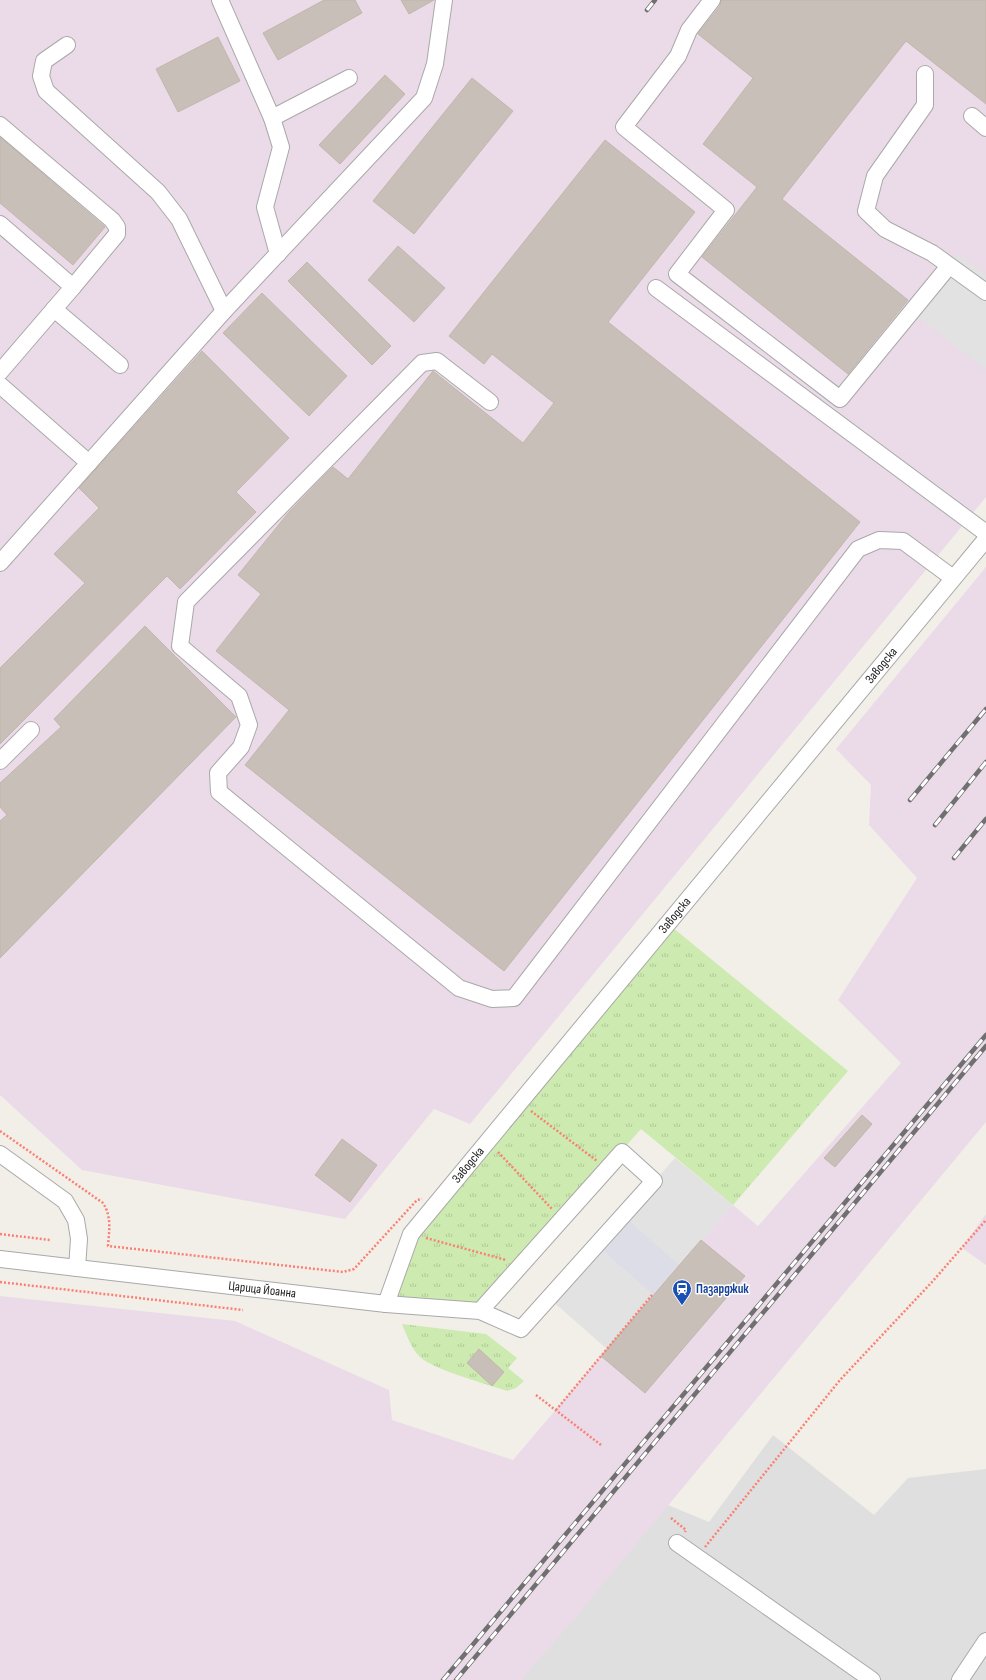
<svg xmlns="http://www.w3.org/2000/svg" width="986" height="1680" viewBox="0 0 986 1680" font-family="'Sofia Sans Condensed',sans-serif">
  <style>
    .residential { fill: #e0dfdf }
    .industrial { fill: #ebdbe8 }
    .grass { fill: url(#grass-tufts) }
    .parking { fill: #e2e2e2 }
    .plaza { fill: #dddde8 }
    .building { fill: #c7bfb8; stroke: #c4b6ab }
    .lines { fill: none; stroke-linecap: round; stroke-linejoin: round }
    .minor-casing { stroke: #a9a9a9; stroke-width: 18 }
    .path { stroke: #fa8072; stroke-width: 2.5; stroke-dasharray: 2 2; stroke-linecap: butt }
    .minor { stroke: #fff; stroke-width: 16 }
    .rail-casing { stroke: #707070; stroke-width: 4.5 }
    .rail { stroke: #fff; stroke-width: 3; stroke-dasharray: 9; stroke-linecap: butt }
    .labels { text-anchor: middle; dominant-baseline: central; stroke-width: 3; stroke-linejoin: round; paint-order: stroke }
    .street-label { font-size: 13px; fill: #222; stroke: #fff }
    .transit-label { font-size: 13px; font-weight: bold; fill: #164399; stroke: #fff; text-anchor: start }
  </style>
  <defs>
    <pattern id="grass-tufts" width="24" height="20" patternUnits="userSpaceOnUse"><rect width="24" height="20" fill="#cdebb0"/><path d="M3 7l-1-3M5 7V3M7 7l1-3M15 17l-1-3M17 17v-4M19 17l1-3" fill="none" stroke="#b0c997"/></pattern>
  </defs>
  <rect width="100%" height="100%" fill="#f2efe9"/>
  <!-- residential -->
  <path class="residential" d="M773,1435l101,80 34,-37 78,-9v211h-466l148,-175 41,17z"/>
  <!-- industrial -->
  <g class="industrial">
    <path d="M0,0h986v497l-516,627 -36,-15 -89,110 -263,-49 -82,-75z"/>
    <path d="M986,567v555l-412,497 -53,61h-521v-384l235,25 154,69 3,30 121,40 140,-165 80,-90 25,21 143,-163 -63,-63 79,-122 -48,-53 2,-40 -35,-36z"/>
    <path d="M986,1214v51l-24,-17z"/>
  </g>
  <!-- grass -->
  <g class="grass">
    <path d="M667,923l181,148 -115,134 -92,-76 -161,182 -94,-7 25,-70z"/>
    <path d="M402,1324l84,10 31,24 -9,10 16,13 -8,7 -9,3c-20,-7 -73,-21 -87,-34 -9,-9 -13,-21 -18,-33z"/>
  </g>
  <!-- parking -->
  <g class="parking">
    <path d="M959,254l27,21v95l-73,-57z"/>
    <path d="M675,1158l58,47 -53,60 -56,-49z"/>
    <path d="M597,1246l56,49 -46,54 -58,-51z"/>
  </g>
  <!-- plaza -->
  <path class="plaza" d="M624,1216l56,49 -27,30 -56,-49z"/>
  <!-- building -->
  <g class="building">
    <path d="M324,0h31l7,13 -84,47 -15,-27z"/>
    <path d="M401,0h33l-25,14z"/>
    <path d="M721,0h265v104l-80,-63 -124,158 126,101 -60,74 -146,-117 55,-70 -54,-43 50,-66 -55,-44 22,-28z"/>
    <path d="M218,37l22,44 -62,31 -22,-43z"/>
    <path d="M385,75l20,19 -65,70 -21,-19z"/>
    <path d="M472,78l41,33 -99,123 -41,-33z"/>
    <path d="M0,137l105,90 -32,38 -73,-62z"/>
    <path d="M605,140l90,72 -87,110 252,200 -356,449 -259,-206 44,-55 -73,-59 45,-57 -23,-19 51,-63 44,-45 15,12 85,-108 90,72 31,-40 -62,-49 -8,10 -35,-28z"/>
    <path d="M398,246l47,42 -31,34 -46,-42z"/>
    <path d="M307,262l84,84 -19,19 -84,-84z"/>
    <path d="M262,293l85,83 -38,40 -86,-83z"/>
    <path d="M202,351l87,87 -53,54 20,20 -76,77 -13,-13 -167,168v-76l85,-85 -31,-29 45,-46 -20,-20z"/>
    <path d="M145,626l91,91 -236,241v-137l7,-6 -7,-8v-24l61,-56 -7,-8z"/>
    <path d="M862,1115l10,9 -37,43 -11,-9z"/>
    <path d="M342,1139l35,26 -27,37 -35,-27z"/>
    <path d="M701,1240l44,36 -100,117 -44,-37z"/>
    <path d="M479,1349l25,23 -12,14 -25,-23z"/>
  </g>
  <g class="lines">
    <!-- minor casing -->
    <g class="minor-casing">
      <g id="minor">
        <path d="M220,0l52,118 9,29 -16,60 13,47"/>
        <path d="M712,0l-23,30 -11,26 -54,71 102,83 -49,64 163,125 109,-133"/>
        <path d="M67,45l-23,16 -3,15 5,15 112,101 21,27 45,92"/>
        <path d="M925,74v31l-50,71 -9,35 19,18 47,24 54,39"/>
        <path d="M972,116l14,12"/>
        <path d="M272,118l77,-40"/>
        <path d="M0,125l112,95 5,7v7l-44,53"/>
        <path d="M0,224l73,63 -73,85"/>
        <path d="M656,288l330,245"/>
        <path d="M54,309l66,56"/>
        <path d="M0,385l89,78"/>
        <path d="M490,402l-53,-41 -15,2 -236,239 -6,44 59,50 10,29 -8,22 -23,26 1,19 240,196 33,11 22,-1 344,-449 21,-9 24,1 50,37"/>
        <path d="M0,563l224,-252 200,-213 11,-34 9,-64"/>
        <path d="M0,761l31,-31"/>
        <path d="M0,1154l65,47 11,19 3,19 -2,29"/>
        <path id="s1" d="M0,1259l386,45 94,7 41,18 133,-148 -32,-29 -142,159"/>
        <path id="s2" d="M386,1304l25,-70 575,-695"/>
        <path d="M677,1543l195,137"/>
        <path d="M960,1680l26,-39"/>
      </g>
    </g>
    <!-- path -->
    <g class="path">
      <path d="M531,1111l66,50"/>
      <path d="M0,1131l103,72c9,14 6,28 5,43l235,26 11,-3 63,-69 5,-1"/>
      <path d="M498,1152l54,57"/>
      <path d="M0,1234l50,6"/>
      <path d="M426,1238l80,22"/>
      <path d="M0,1282l243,28"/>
      <path d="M536,1395l65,50"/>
      <path d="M556,1410l96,-115"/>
      <path d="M671,1518l15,12 -1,2"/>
      <path d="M705,1547l135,-167 92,-98 54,-62"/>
    </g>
    <!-- minor -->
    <use href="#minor" class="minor"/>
    <!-- rail casing -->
    <g class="rail-casing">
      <g id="rail">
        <path d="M647,10l8,-10"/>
        <path d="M910,800l76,-91"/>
        <path d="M935,825l51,-63"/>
        <path d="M954,858l32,-39"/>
        <path d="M443,1680l543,-645"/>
        <path d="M456,1680l530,-634"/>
      </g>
    </g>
    <!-- rail -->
    <use href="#rail" class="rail"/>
  </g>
  <!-- icons -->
  <defs>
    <g id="station-pin" transform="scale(1)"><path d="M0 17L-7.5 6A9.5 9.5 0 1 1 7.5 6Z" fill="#1a4fb4" stroke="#fff"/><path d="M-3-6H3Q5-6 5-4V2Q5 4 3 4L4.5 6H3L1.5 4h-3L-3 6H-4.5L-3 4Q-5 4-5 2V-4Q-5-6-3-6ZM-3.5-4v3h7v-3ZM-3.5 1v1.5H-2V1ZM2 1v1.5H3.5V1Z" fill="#fff"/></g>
  </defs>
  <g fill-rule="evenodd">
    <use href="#station-pin" x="682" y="1289"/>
  </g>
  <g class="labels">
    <!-- street labels -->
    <g class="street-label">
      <text stroke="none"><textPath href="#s2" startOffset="812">Заводска</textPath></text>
      <text stroke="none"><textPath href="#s2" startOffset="488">Заводска</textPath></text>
      <text stroke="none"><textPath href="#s2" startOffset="164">Заводска</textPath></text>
      <text stroke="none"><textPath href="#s1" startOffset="264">Царица Йоанна</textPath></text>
    </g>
    <!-- transit labels -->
    <g class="transit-label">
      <text x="696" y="1289">Пазарджик</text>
    </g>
  </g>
</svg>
